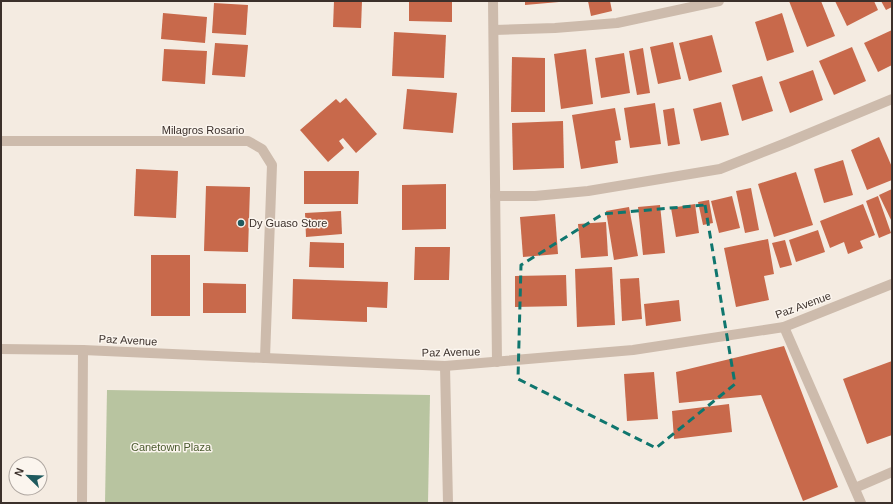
<svg xmlns="http://www.w3.org/2000/svg" width="893" height="504" viewBox="0 0 893 504" font-family="Helvetica,sans-serif">
  <style>
    .green { fill: #b8c4a0 }
    .building { fill: #c8694b }
    .lines { fill: none; stroke-linecap: round; stroke-linejoin: round }
    .minor { stroke: #cdbbac; stroke-width: 10 }
    .marked { fill: none; stroke: #0f766e; stroke-width: 3; stroke-dasharray: 8 5; stroke-linejoin: round }
    .poi-dot { fill: #1f5a5e; stroke: #fbf5ee; stroke-width: 1.5 }
    .labels { text-anchor: middle; dominant-baseline: central; stroke-width: 3; stroke-linejoin: round; paint-order: stroke }
    .street-label { font-size: 11px; fill: #3b302b; stroke: #fbf5ee }
    .poi-label { font-size: 11px; fill: #3b302b; stroke: #fbf5ee; text-anchor: start }
    .park-label { font-size: 11px; fill: #4a5a2e; stroke: #fbf5ee }
  </style>
  <rect width="100%" height="100%" fill="#f4ebe1"/>
  <!-- green -->
  <path class="green" d="M107,390l323,5 -2,108h-323z"/>
  <!-- building -->
  <g class="building">
    <path d="M334,1h28l-1,27 -28,-1z"/>
    <path d="M409,1h43v21l-43,-1z"/>
    <path d="M525,1h34v1l-34,3z"/>
    <path d="M588,1h22l2,10 -21,5z"/>
    <path d="M789,1h32l14,35 -28,11z"/>
    <path d="M835,1h39l4,9 -31,16z"/>
    <path d="M881,1h11v6l-6,3z"/>
    <path d="M214,3l34,2 -2,30 -34,-2z"/>
    <path d="M163,13l44,4 -2,26 -44,-4z"/>
    <path d="M782,13l12,39 -27,9 -12,-39z"/>
    <path d="M892,30v35l-14,7 -14,-29z"/>
    <path d="M394,32l52,3 -2,43 -52,-2z"/>
    <path d="M712,35l10,37 -33,9 -10,-38z"/>
    <path d="M673,42l8,37 -23,5 -8,-37z"/>
    <path d="M215,43l33,2 -3,32 -33,-2z"/>
    <path d="M852,47l14,34 -32,14 -15,-34z"/>
    <path d="M643,48l7,45 -13,2 -8,-44z"/>
    <path d="M164,49l43,2 -2,33 -43,-3z"/>
    <path d="M586,49l7,55 -32,5 -7,-55z"/>
    <path d="M624,53l6,40 -29,5 -6,-40z"/>
    <path d="M512,57l33,1v54h-34z"/>
    <path d="M813,70l10,30 -33,13 -11,-31z"/>
    <path d="M762,76l11,35 -31,10 -10,-36z"/>
    <path d="M407,89l50,4 -4,40 -50,-4z"/>
    <path d="M346,98l31,36 -21,19 -13,-15 -4,3 5,7 -16,14 -28,-32 36,-31 4,4z"/>
    <path d="M721,102l8,33 -28,6 -8,-32z"/>
    <path d="M655,103l6,41 -31,4 -6,-40z"/>
    <path d="M615,108l6,32 -6,1 3,22 -37,6 -9,-54z"/>
    <path d="M674,108l6,36 -12,2 -5,-36z"/>
    <path d="M563,121l1,47 -51,2 -1,-47z"/>
    <path d="M879,137l13,30v13l-25,10 -16,-40z"/>
    <path d="M843,160l10,35 -29,8 -10,-34z"/>
    <path d="M136,169l42,2 -2,47 -42,-2z"/>
    <path d="M304,171h55l-1,33h-54z"/>
    <path d="M796,172l17,53 -39,12 -16,-53z"/>
    <path d="M446,184v45l-44,1v-45z"/>
    <path d="M206,186l44,1 -2,65 -44,-1z"/>
    <path d="M751,188l8,42 -14,3 -9,-42z"/>
    <path d="M892,189v33l-13,-27z"/>
    <path d="M732,196l8,32 -21,5 -8,-32z"/>
    <path d="M878,196l13,37 -12,5 -13,-37z"/>
    <path d="M709,200l4,23 -10,2 -5,-23z"/>
    <path d="M695,204l4,29 -23,4 -5,-29z"/>
    <path d="M863,204l12,31 -15,6 3,7 -15,6 -4,-12 -14,6 -10,-27z"/>
    <path d="M660,205l5,48 -22,2 -5,-48z"/>
    <path d="M629,207l9,49 -24,4 -8,-49z"/>
    <path d="M341,211l1,23 -36,3 -1,-24z"/>
    <path d="M555,214l3,40 -35,3 -3,-40z"/>
    <path d="M606,222l2,34 -27,2 -3,-34z"/>
    <path d="M818,230l7,22 -29,10 -7,-22z"/>
    <path d="M768,239l6,35 -10,2 5,24 -33,7 -12,-59z"/>
    <path d="M785,240l7,25 -12,3 -8,-25z"/>
    <path d="M310,242l34,1v25l-35,-1z"/>
    <path d="M415,247h35l-1,33h-35z"/>
    <rect x="151" y="255" width="39" height="61"/>
    <path d="M612,267l3,58 -38,2 -2,-58z"/>
    <path d="M566,275l1,31 -52,1v-31z"/>
    <path d="M639,278l3,41 -20,2 -2,-42z"/>
    <path d="M293,279l95,3 -1,26 -20,-1v15l-75,-3z"/>
    <path d="M203,283l43,1v29h-43z"/>
    <path d="M679,300l2,21 -35,5 -2,-22z"/>
    <path d="M784,346l54,141 -35,14 -42,-106 -82,8 -3,-31z"/>
    <path d="M892,361v74l-25,9 -24,-65z"/>
    <path d="M654,372l4,47 -31,2 -3,-47z"/>
    <path d="M729,404l3,28 -58,7 -2,-28z"/>
  </g>
  <g class="lines">
    <!-- minor -->
    <g class="minor">
      <path d="M493,1l4,361"/>
      <path d="M494,30l61,-2 62,-5 102,-22"/>
      <path d="M1,141h247l14,8 10,16 -7,193"/>
      <path d="M495,196h40l53,-5 132,-22 66,-26 106,-44"/>
      <path d="M784,327l77,176"/>
      <path d="M1,349l82,1 362,16 188,-16 151,-23 108,-43"/>
      <path d="M445,366l3,137"/>
      <path d="M855,488l37,-16"/>
      <path d="M82,503l1,-153"/>
    </g>
  </g>
  <!-- marked area -->
  <path class="marked" d="M705,205l30,179 -79,64 -138,-69 3,-114 82,-51z"/>
  <!-- markers -->
  <circle class="poi-dot" cx="241" cy="223" r="4"/>
  <g class="labels">
    <!-- street labels -->
    <g class="street-label">
      <text x="203" y="130">Milagros Rosario</text>
      <text transform="translate(803 305) rotate(-20)">Paz Avenue</text>
      <text transform="translate(128 340) rotate(3)">Paz Avenue</text>
      <text transform="translate(451 352) rotate(-1)">Paz Avenue</text>
    </g>
    <!-- poi labels -->
    <g class="poi-label">
      <text x="249" y="223">Dy Guaso Store</text>
    </g>
    <!-- park labels -->
    <g class="park-label">
      <text x="171" y="447">Canetown Plaza</text>
    </g>
  </g>
  <!-- border -->
  <rect width="893" height="504" fill="none" stroke="#3b302b" stroke-width="4"/>
  <!-- north arrow -->
  <g transform="translate(28 476) rotate(293)"><circle r="19" fill="#fbf5ee" stroke="#aea6a0"/>
  <path d="M0-3L7 15L0 10L-7 15Z" fill="#1f5a5e"/>
  <text y="-6" font-size="11" font-weight="bold" text-anchor="middle" fill="#3b302b">N</text>
  </g>
</svg>
